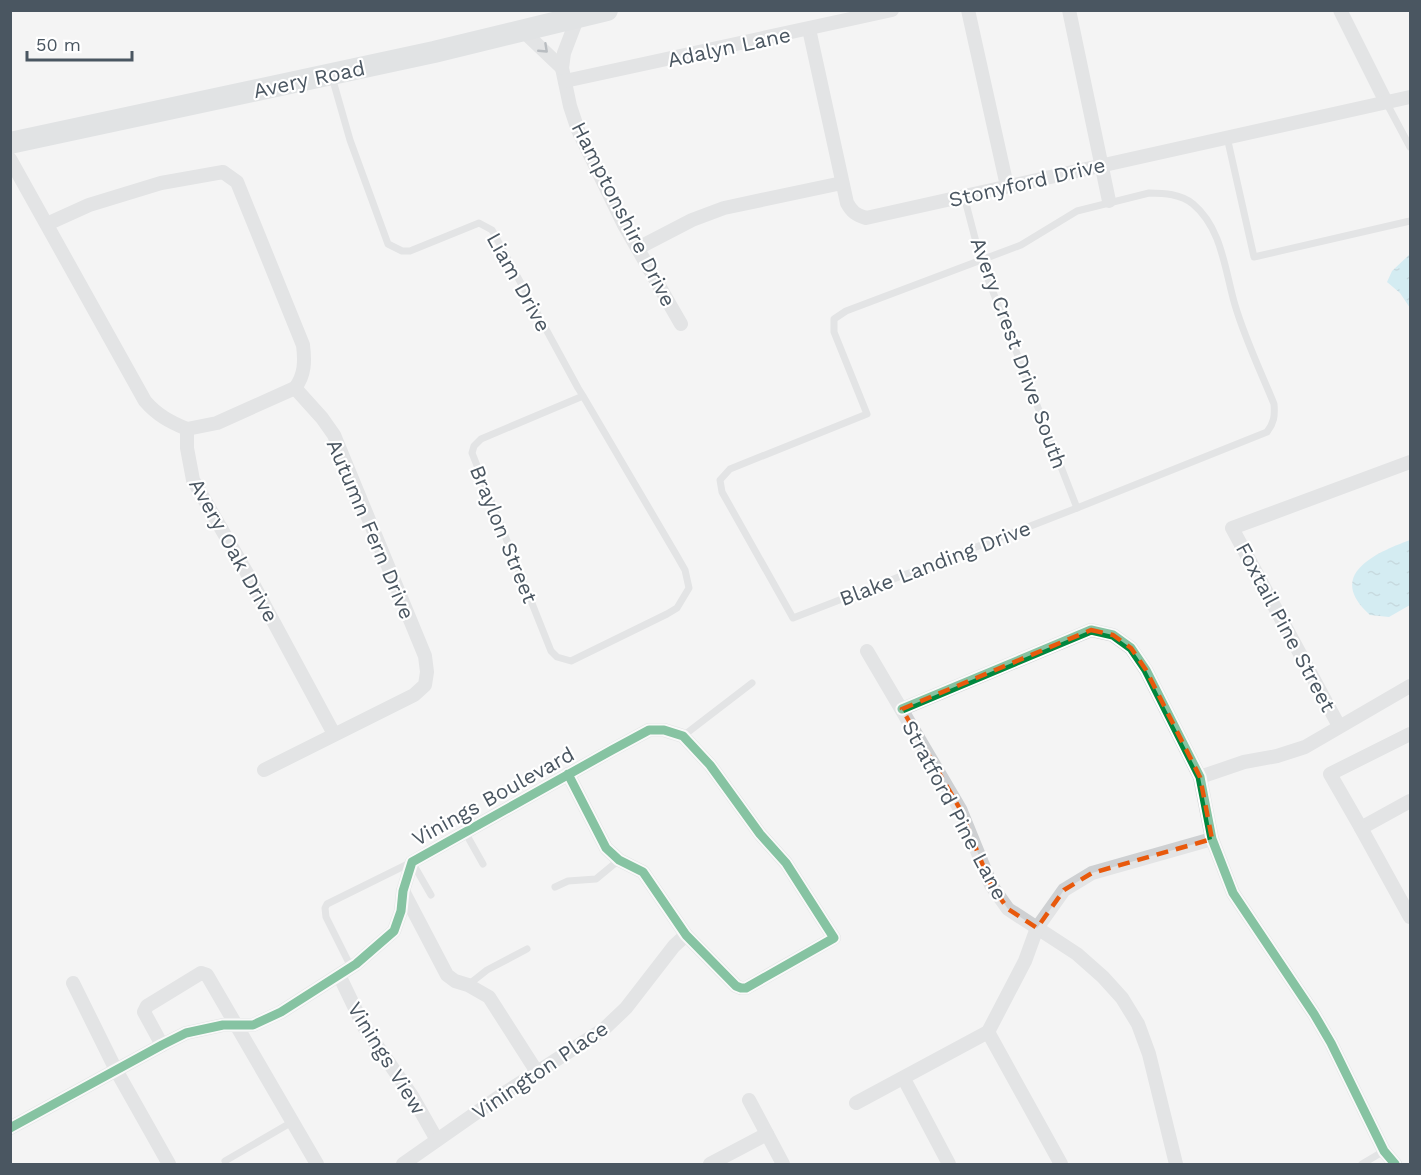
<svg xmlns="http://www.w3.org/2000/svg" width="1421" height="1175" viewBox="0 0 1421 1175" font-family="'Work Sans',sans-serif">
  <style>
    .water { fill: url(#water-ripples) }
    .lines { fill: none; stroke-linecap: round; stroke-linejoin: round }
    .lane { stroke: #ced0d2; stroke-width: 7 }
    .street { stroke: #ced0d2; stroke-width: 14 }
    .primary { stroke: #caced1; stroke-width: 22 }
    .cycleway-casing { stroke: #fff; stroke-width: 13 }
    .cycleway { stroke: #00873e; stroke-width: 9 }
    .oneway { stroke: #727b83 }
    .marked { fill: none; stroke: #e8590c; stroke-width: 4.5; stroke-dasharray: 12 8; stroke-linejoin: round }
    .labels { text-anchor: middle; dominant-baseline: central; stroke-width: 4.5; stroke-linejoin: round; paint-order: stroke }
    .street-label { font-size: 21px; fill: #4a5661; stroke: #fff }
  </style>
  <defs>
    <pattern id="water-ripples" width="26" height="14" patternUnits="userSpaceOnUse" patternTransform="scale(1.5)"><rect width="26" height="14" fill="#aee2f0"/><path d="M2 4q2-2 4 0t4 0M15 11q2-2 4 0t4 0" fill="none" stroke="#90bac6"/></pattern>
  </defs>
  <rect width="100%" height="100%" fill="#f4f4f4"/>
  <!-- water -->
  <g class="water">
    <path d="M1410,254v54l-10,-15 -13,-11 5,-11z"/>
    <path d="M1410,540v65l-21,12 -19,-2c-45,-40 5,-62 40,-75z"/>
  </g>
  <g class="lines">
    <!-- lane -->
    <g class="lane">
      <path d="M332,77l18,63 38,104 14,7h8l69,-28 13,7 86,158 5,8 94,160 8,14 4,18 -12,20 -10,6 -96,47 -14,-4 -6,-6 -79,-198 2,-7 7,-7 102,-43"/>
      <path d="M1386,102l24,45"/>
      <path d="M1227,137l27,120 156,-36"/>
      <path d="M1149,193c15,0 32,1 44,11 29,24 32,67 42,101 10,34 26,67 39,99 1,12 0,19 -7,28l-190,76 -284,110 -71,-126 -2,-12 10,-11 137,-55 -33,-82v-13l12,-8 175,-66 56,-34z"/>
      <path d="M964,196l17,65 96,247"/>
      <path d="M683,736l69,-53"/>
      <path d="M465,832l18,32"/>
      <path d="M555,887l13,-6 28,-2 23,-19"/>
      <path d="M351,967l-25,-50 -1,-9 2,-4 85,-42 19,33"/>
      <path d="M468,985l19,-15 40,-21"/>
      <path d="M225,1161l67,-39"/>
      <path d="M1362,1164l22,-13"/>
    </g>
    <!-- street -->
    <g class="street">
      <path d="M968,10l39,176"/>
      <path d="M1069,10l40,191"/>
      <path d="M1340,10l46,92"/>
      <path d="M577,19l-13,34 -2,15 8,38 8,24 46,95 57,99"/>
      <path d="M809,29l38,174c5,9 9,12 19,15l544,-121"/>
      <path d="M523,31l39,37"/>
      <path d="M565,81l327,-71"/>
      <path d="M10,159l135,242c12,14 25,21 42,28"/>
      <path d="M47,224l42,-19 72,-22 62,-11 14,10 66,163c2,16 2,30 -8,43l-78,35 -30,6"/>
      <path d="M638,248l54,-28 32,-12 118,-25"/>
      <path d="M187,429v19l6,32 58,100 83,154"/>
      <path d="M867,651l93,158 31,76 17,24 69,45 26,23 19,21 16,26 11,30 27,110"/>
      <path d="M902,709l189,-79 22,5 18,13 15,22 54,107 12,62 21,54 81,121 17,29 53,108 11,13"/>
      <path d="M1339,726l-107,-198 178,-66"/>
      <path d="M1410,734l-80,40 31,54 49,-27"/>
      <path d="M264,770l150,-75 11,-10 2,-13 -2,-16 -91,-221 -12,-17 -27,-30"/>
      <path d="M1200,777l44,-15 33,-6 28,-9 105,-61"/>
      <path d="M1361,828l49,89"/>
      <path d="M403,891l44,84 8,6 13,4 21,12 48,75"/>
      <path d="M339,975l25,52 48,69 25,44"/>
      <path d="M73,983l43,87 53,94"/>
      <path d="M988,1032l73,132"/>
      <path d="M162,1045l-18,-33 3,-6 54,-33 6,2 110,189"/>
      <path d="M904,1079l45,85"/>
      <path d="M749,1100l34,64"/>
      <path d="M856,1103l132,-71 37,-71 12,-33 27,-38 28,-17 120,-34"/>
      <path d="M10,1128l152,-83 24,-12 37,-8h30l28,-13 75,-48 38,-33 7,-20 2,-20 9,-29 200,-112 37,-20h15l19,6 27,29 50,69 26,29 48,75 -88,50h-5l-5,-2 -50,-51 -43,-63 -24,-12 -13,-12 -38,-74"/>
      <path d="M403,1164l100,-70 101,-65 22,-21 48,-62 12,-11"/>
      <path d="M710,1164l57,-30"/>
    </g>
    <!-- primary -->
    <path class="primary" d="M10,143l424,-91 173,-42"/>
    <!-- cycleway casing -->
    <g class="cycleway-casing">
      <g id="cycleway">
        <path d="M902,709l189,-79 22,5 18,13 15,22 54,107 12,62 21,54 81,121 17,29 53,108 11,13"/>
        <path d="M10,1128l152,-83 24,-12 37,-8h30l28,-13 75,-48 38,-33 7,-20 2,-20 9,-29 200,-112 37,-20h15l19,6 27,29 50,69 26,29 48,75 -88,50h-5l-5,-2 -50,-51 -43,-63 -24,-12 -13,-12 -38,-74"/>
      </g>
    </g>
    <!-- cycleway -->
    <use href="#cycleway" class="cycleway"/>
  </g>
  <!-- one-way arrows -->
  <defs><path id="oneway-chevron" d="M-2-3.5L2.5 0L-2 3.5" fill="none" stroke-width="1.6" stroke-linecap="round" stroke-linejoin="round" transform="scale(1.5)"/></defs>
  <use class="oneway" href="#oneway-chevron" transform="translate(544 49) rotate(43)"/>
  <!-- marked area -->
  <path d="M0 0H1421V1175H0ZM1091,630l22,5 18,13 15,22 54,107 12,62 -120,34 -28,17 -27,38 -29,-19 -17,-24 -31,-76 -58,-100z" fill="#f4f4f4" fill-opacity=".55" fill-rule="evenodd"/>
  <path class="marked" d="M1091,630l22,5 18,13 15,22 54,107 12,62 -120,34 -28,17 -27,38 -29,-19 -17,-24 -31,-76 -58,-100z"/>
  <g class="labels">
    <!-- street labels -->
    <g class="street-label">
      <text transform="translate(729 47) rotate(-12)">Adalyn Lane</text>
      <text transform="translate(309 79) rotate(-12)">Avery Road</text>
      <text transform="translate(1027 182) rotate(-13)">Stonyford Drive</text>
      <text transform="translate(624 214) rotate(63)">Hamptonshire Drive</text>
      <text transform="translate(519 282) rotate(61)">Liam Drive</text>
      <text transform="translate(1019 353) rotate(70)">Avery Crest Drive South</text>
      <text transform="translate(371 529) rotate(67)">Autumn Fern Drive</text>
      <text transform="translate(504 534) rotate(68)">Braylon Street</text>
      <text transform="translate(234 550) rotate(61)">Avery Oak Drive</text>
      <text transform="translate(935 563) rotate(-21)">Blake Landing Drive</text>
      <text transform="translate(1286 627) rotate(62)">Foxtail Pine Street</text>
      <text transform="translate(493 796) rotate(-29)">Vinings Boulevard</text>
      <text transform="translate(955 810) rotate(62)">Stratford Pine Lane</text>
      <text transform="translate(387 1058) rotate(58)">Vinings View</text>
      <text transform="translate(540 1070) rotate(-34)">Vinington Place</text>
    </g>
  </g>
  <!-- border -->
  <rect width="1421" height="1175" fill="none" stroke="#4a5661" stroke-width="24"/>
  <!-- scale -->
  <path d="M27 51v9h105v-9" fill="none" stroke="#4a5661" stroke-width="3"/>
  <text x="36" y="51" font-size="18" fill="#4a5661" stroke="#ffffff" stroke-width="4.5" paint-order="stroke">50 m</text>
</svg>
